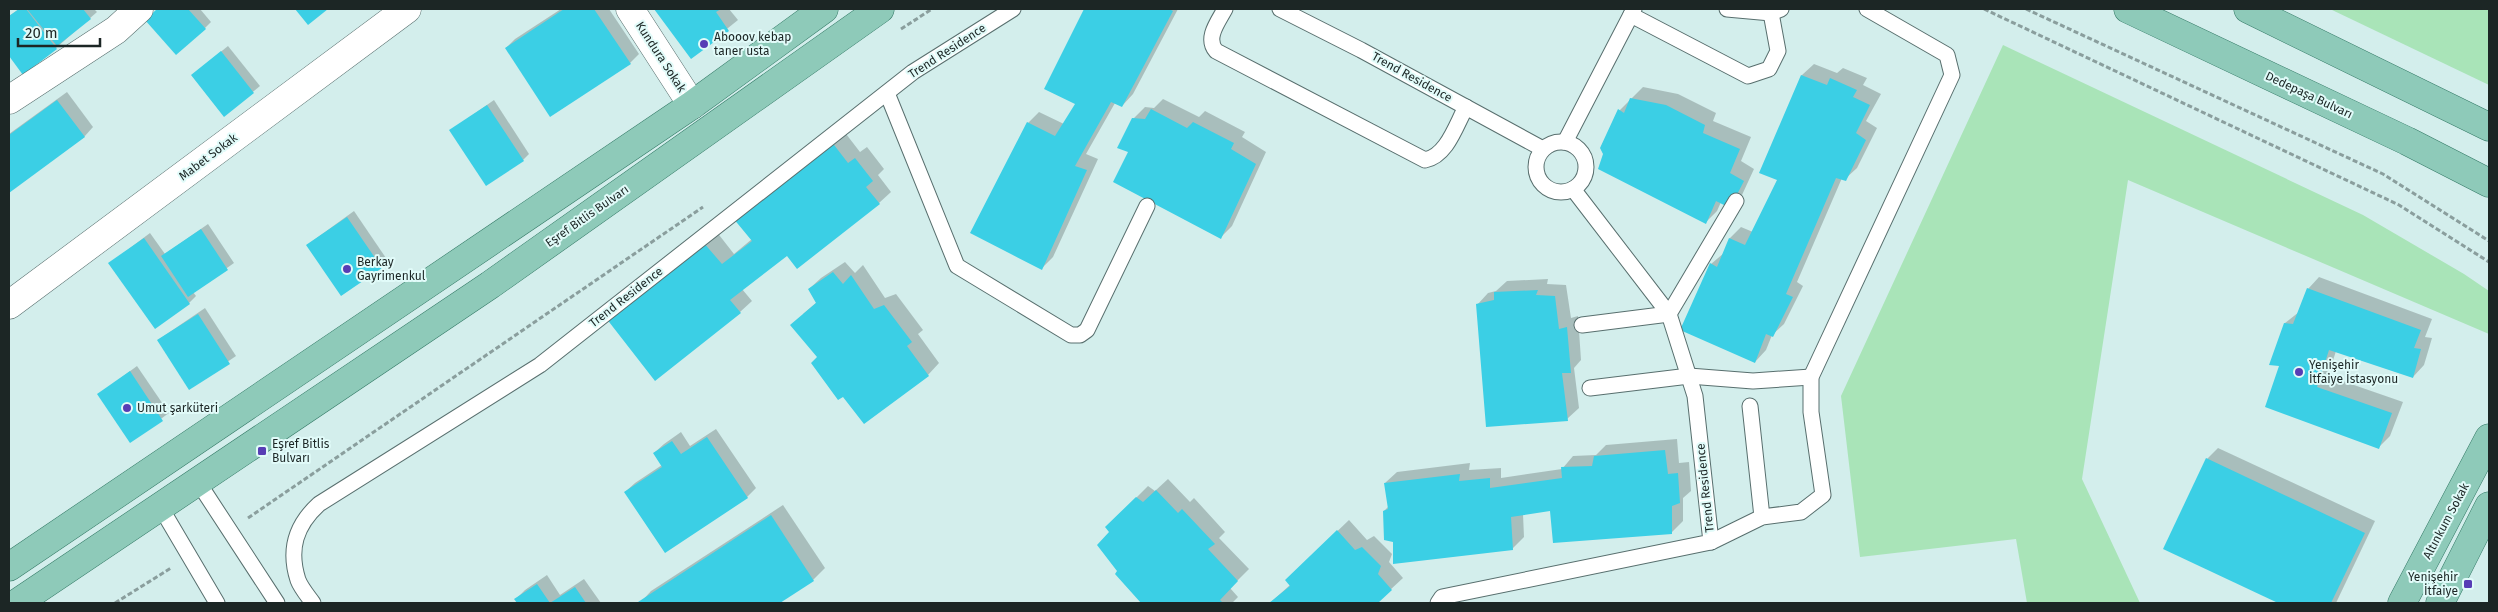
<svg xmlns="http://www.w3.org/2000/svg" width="2498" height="612" viewBox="0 0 2498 612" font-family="'Fira Sans',sans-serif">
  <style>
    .green { fill: #a9e4b8 }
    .shadow { fill: #0003 }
    .building { fill: #3bcfe5 }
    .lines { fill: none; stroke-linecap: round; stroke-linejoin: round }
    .service-casing { stroke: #586f6e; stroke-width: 17 }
    .minor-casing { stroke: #586f6e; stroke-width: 29 }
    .primary-casing { stroke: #357a67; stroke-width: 29 }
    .path { stroke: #8a9e9d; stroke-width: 3; stroke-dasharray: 5 2.5; stroke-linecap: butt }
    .service { stroke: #fff; stroke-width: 15 }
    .minor { stroke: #fff; stroke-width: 28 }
    .primary { stroke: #8ecab9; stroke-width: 28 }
    .poi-dot { fill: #573db5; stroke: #e1fbf9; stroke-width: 2 }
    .labels { text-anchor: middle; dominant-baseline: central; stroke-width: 4; stroke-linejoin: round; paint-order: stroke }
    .poi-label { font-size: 12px; fill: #1c2625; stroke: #e1fbf9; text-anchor: start }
    .street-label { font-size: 12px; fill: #1c2625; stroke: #e1fbf9 }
  </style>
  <rect width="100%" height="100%" fill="#d3eeec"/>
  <!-- green -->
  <g class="green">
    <path d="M2330,9h159v76z"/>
    <path d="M2003,45l360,170 101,59 25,17v43l-361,-154 -46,299 58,124h-113l-11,-64 -156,18 -19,-161z"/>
  </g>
  <!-- shadow -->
  <g class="shadow">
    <path d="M19,9h75l3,3 -41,36 -33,25 -14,-19v-38z"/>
    <path d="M158,9h42l11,13 -6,6 -58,-8z"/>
    <path d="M561,9h48l30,45 -9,9 -124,-15 9,-9z"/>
    <path d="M655,9h74l9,11 -46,37z"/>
    <path d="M1085,9h93l-45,85 -11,12 -7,-3 -29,51 12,5 -45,98 -12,12 -13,-146 11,-11 25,12 13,-20 -31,-15z"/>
    <path d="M228,46l32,40 -36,30 -32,-41z"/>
    <path d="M1814,64l23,9 6,-5 24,10 -4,7 18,9 -15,27 11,7 -20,40 -12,11 -3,-1 -45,104 6,4 -19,38 -12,11 -6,15 -11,12 -44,-98 13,-11 6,-15 11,-11 12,5 25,-53 -17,-7 41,-97z"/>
    <path d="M1643,87l35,7 38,19 -3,8 38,16 -10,24 13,8 -12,26 -12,12 -9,-5 -4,9 -11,11 -101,-68 -4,-7 19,-37z"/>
    <path d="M67,92l26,35 -9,10 -74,54 -1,-57z"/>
    <path d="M1163,99l36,18 6,-6 40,21 -3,5 24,15 -34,74 -11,11 -91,-86 3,-32 12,-12 9,1z"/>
    <path d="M494,100l35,54 -6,6 -72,-30z"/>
    <path d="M843,130l17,22 7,-5 17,22 -6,6 13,17 -12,11 -82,64 -10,-13 -45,35 10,12 -12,11 -133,6 109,-87 18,23 18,-15z"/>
    <path d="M354,211l34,50 -46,34 -35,-50z"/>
    <path d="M208,224l26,39 -41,29 3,4 -7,7 -34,24 -45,-64 40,-30 15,21z"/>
    <path d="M845,262l10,11 8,-8 22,33 11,-4 27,36 -5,4 21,29 -11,12 -110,-18 -15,-43 14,-12 -8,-13 12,-11z"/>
    <path d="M2319,277l113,42 -7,18 7,1 -8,27 -11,12 -77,-26 -8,25 75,26 -13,34 -11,11 -99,-83 5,-41 14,-11 9,-23z"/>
    <path d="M1548,279l-1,5 19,1 5,33 7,-2 3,44 -7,8 5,40 -12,11 -90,-114 11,-12 8,-2 11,-10z"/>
    <path d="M205,308l31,48 -47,32 -31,-48z"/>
    <path d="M137,366l32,47 -39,28 -31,-47z"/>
    <path d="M716,429l40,59 -9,9 -122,-5 10,-9 27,-18 -8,-12 10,-9 17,-12 9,14z"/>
    <path d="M1677,439l2,24 10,-1 2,29 -8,7v23l-12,12 -120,-23 -28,4 1,23 -12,12 -117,-8 -11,-30 5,-5 -4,-23 12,-11 73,-9 -1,7 32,-2v10l61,-9 11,-13 23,-1 10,-10z"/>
    <path d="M2218,448l157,73 -39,82h-55l-116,-55 42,-89z"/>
    <path d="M1168,479l22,23 4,-4 31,34 -6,6 30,31 -19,19 8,9 -6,6h-79l-2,-2 -8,2 -26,-29 1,-3 -7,-39 -4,-5 41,-41 7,5z"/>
    <path d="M783,505l42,63 -12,12 -36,23h-137l11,-12z"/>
    <path d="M1349,520l18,20 7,-4 18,18 -3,8 14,16 -27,25h-106l20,-18 8,-16z"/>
    <path d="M547,575l13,20 24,-16 17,24h-82l-3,-4 9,-9z"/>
  </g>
  <!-- building -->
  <g class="building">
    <path d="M19,9h7l31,40 -34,26 -14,-19v-40z"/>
    <path d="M27,9h56l8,10 -34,27z"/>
    <path d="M157,9h31l18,20 -30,26 -31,-35z"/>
    <path d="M295,9h33l-20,16z"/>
    <path d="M564,9h30l37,55 -81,53 -45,-69z"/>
    <path d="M654,9h67l-5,3 13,19 -38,28z"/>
    <path d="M1084,9h85l4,2 -51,96 -11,-5 -36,64 12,4 -45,100 -72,-37 57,-111 28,14 20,-32 -31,-15z"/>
    <path d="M221,51l33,42 -30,24 -33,-42z"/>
    <path d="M1801,75l26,10 3,-7 27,12 -4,7 17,8 -14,28 10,7 -20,41 -10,-3 -50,116 7,3 -20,40 -7,-3 -11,29 -75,-33 30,-67 7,4 12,-29 16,7 32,-65 -18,-7z"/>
    <path d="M1630,98l36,7 39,20 -2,8 37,16 -10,24 14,8 -14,27 -14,-7 -10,23 -108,-55 5,-15 -3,-6 18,-39 6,4z"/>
    <path d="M57,100l28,37 -76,56v-58z"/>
    <path d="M487,105l37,56 -38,25 -37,-56z"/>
    <path d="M1151,109l36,19 6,-6 41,21 -3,6 25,15 -35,75 -108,-57 15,-30 -11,-4 15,-30 13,1z"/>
    <path d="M831,141l17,22 7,-5 18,23 -7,6 14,17 -83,65 -10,-13 -57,44 11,13 -86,68 -49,-63 97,-76 19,22 30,-23 -19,-23z"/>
    <path d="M347,217l35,51 -41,28 -35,-51z"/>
    <path d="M201,229l27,41 -40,27 -27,-41z"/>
    <path d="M144,238l46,66 -35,25 -47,-66z"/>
    <path d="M833,272l10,12 8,-9 23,34 10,-4 28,37 -5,4 22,30 -65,48 -21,-27 -5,3 -27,-37 6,-6 -27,-32 26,-22 -8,-14z"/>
    <path d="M2307,288l114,42 -7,18 7,1 -8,29 -84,-28 -12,37 75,26 -13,36 -114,-42 14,-41 -10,-1 15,-42 9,1z"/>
    <path d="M1538,290l-2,5 19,1 4,33 8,-2 4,46h-9l6,48 -82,6 -10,-123 18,-4v-8z"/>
    <path d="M198,314l32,50 -41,26 -32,-50z"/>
    <path d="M130,371l33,50 -33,22 -33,-49z"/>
    <path d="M707,437l41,61 -83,55 -41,-61 38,-25 -9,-14 19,-12 9,13z"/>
    <path d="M1665,450l3,24 10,-1 2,30 -8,3v28l-119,9 -3,-32 -39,6 2,33 -120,14v-22l-9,-2 -1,-29 5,-2 -4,-26 76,-9 -1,7 31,-3v10l72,-10 -1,-11 31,-1 2,-10z"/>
    <path d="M2206,458l159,75 -34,70h-53l-115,-54z"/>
    <path d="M1156,490l22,23 4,-4 33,35 -7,5 30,32 -18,19 3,3h-82l-26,-29 2,-3 -20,-26 12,-13 -4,-5 31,-30 7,5z"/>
    <path d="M771,515l43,66 -34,22h-141l-1,-1z"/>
    <path d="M1337,530l18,20 7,-3 19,19 -3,8 14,16 -14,13h-109l21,-17 -5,-6z"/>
    <path d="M537,584l13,19 25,-16 11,16h-69l-3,-4z"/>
  </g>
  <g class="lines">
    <!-- service casing -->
    <g class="service-casing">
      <g id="service">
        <path d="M1225,9c-7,13 -20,29 -9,42l209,109c22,-4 31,-35 41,-53"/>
        <path d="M1280,9l81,41 182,99"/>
        <path d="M1727,9l44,4 10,-4"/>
        <path d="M1631,15l117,61 21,-7 9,-18 -7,-38"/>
        <path d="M887,93l70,173 114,69h9l7,-5 60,-124"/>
        <circle cx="1561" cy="167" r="25"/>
        <path d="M1565,142l69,-133"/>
        <path d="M1582,325l87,-11 67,-113"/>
        <path d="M1590,388l99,-12 64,5 58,-4"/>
        <path d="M1750,406l12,111"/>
        <path d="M198,482l79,121"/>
        <path d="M161,508l56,95"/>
        <path d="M1711,542l51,-25 39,-5 22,-17 -12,-83v-35l141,-302 -5,-20 -80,-46"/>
        <path d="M313,603c-5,-7 -12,-15 -15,-23 -10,-31 -2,-55 21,-76l221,-139 373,-293 100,-63"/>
        <path d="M1438,603l4,-6 269,-55 -16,-146 -26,-82 -96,-125"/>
      </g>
    </g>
    <!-- minor casing -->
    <g class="minor-casing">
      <g id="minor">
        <path d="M630,9l62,96"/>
        <path d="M9,100l107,-70 23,-21"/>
        <path d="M9,305l398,-296"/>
      </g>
    </g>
    <!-- primary casing -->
    <g class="primary-casing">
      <g id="primary">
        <path d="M2128,9l279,132 82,42"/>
        <path d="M2248,9l241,118"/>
        <path d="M9,567l683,-462 132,-96"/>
        <path d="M17,603l473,-318 390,-276"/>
        <path d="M2402,603l87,-165"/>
        <path d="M2440,603l49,-97"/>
      </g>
    </g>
    <!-- path -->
    <g class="path">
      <path d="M1984,9l415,196 90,57"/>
      <path d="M2026,9l357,165 106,67"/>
      <path d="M901,29l31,-20"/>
      <path d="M248,518l455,-311"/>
      <path d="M115,603l56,-35"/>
    </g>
    <!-- service -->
    <use href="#service" class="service"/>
    <!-- minor -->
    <use href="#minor" class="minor"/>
    <!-- primary -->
    <use href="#primary" class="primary"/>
  </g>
  <!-- markers -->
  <g class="poi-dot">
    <circle cx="704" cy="44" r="5"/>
    <circle cx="347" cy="269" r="5"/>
    <circle cx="2299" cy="372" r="5"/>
    <circle cx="127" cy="408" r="5"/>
    <rect x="257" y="446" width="10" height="10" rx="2.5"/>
    <rect x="2463" y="579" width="10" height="10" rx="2.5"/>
  </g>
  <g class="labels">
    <!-- poi labels -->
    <g class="poi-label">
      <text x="714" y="37">Abooov kebap<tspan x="714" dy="14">taner usta</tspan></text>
      <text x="357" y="262">Berkay<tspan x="357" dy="14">Gayrimenkul</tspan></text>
      <text x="2309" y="365">Yenişehir<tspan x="2309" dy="14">İtfaiye İstasyonu</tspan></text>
      <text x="137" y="408">Umut şarküteri</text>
      <text x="272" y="444">Eşref Bitlis<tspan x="272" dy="14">Bulvarı</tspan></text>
      <text x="2458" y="577" text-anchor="end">Yenişehir<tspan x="2458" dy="14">İtfaiye</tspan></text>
    </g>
    <!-- street labels -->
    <g class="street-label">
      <text transform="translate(947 51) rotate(-33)">Trend Residence</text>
      <text transform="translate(661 57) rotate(57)">Kundura Sokak</text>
      <text transform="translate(1412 77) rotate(29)">Trend Residence</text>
      <text transform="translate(2309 95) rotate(25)">Dedepaşa Bulvarı</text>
      <text transform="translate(208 157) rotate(-37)">Mabet Sokak</text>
      <text transform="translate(587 216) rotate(-35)">Eşref Bitlis Bulvarı</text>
      <text transform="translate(626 297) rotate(-38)">Trend Residence</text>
      <text transform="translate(1705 488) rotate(-96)">Trend Residence</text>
      <text transform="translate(2446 521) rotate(-62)">Altınkum Sokak</text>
    </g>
  </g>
  <!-- border -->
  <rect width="2498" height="612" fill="none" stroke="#1c2625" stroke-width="20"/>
  <!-- scale -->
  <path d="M18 38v8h82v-8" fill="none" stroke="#1c2625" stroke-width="2.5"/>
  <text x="25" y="38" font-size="15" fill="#1c2625" stroke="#e1fbf9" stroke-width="4" paint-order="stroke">20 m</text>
</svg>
